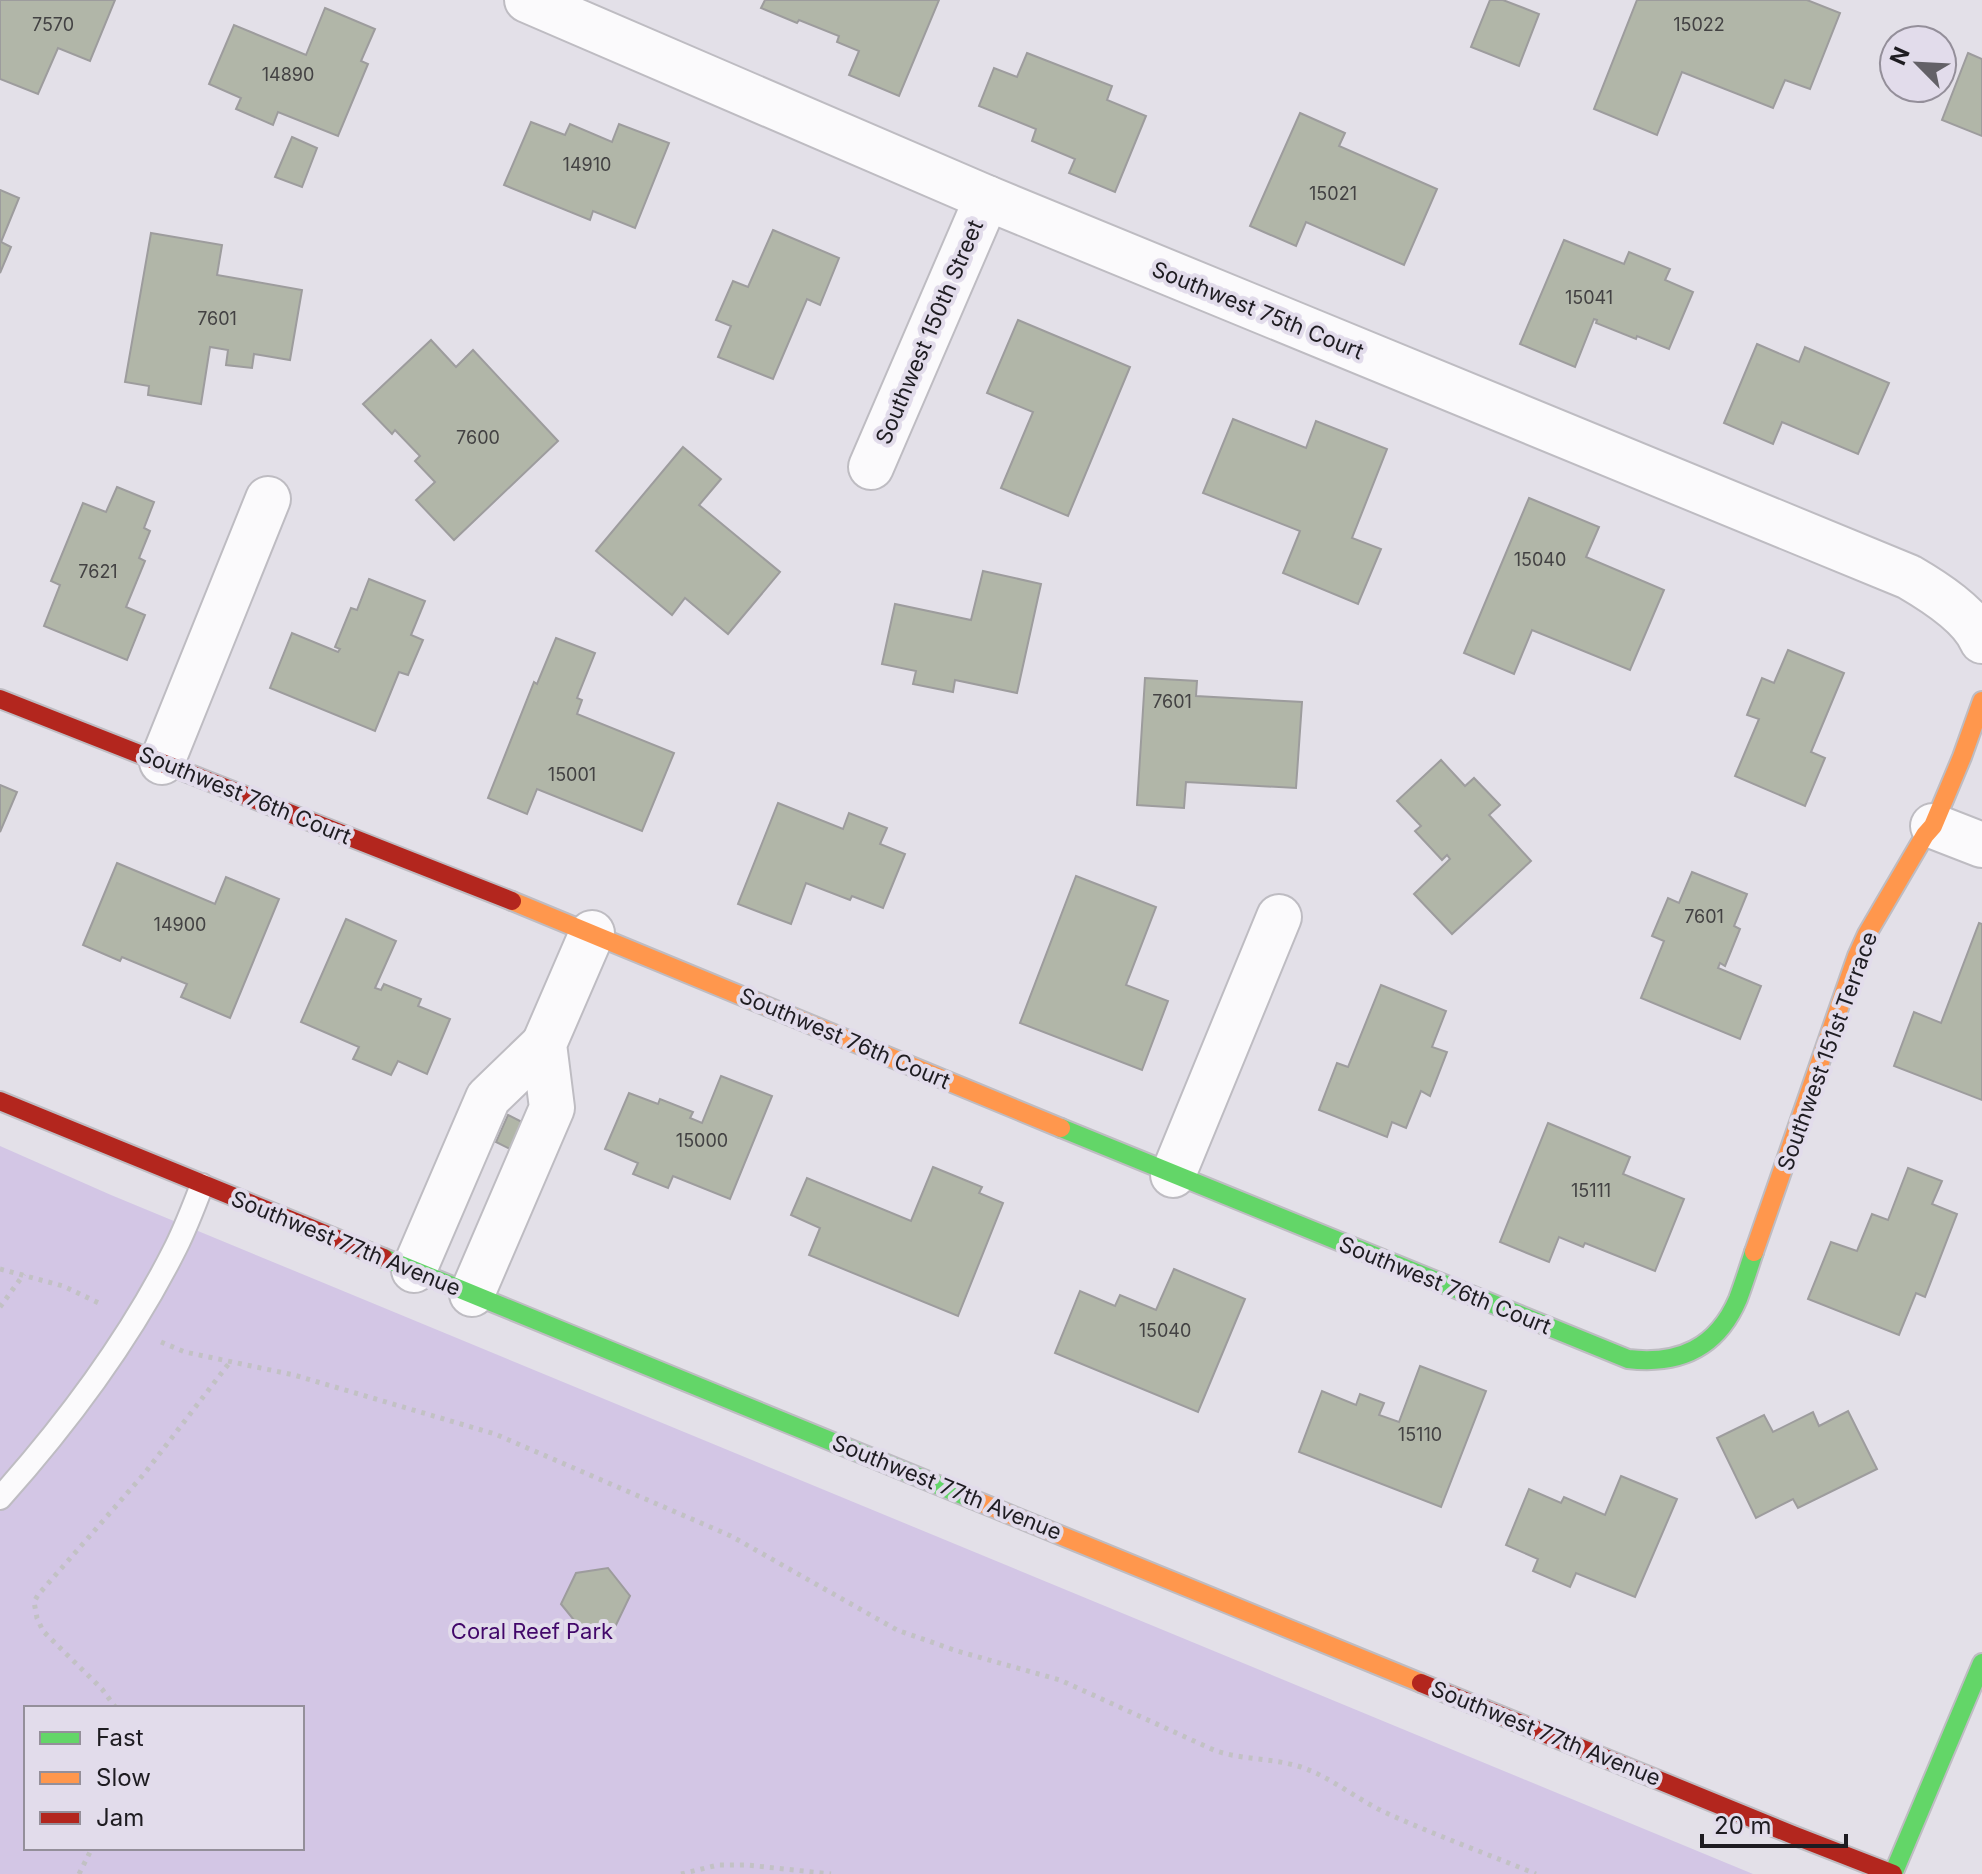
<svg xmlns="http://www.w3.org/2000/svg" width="1982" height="1874" viewBox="0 0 1982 1874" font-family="Inter,sans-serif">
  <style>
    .green { fill: #d3c6e5; fill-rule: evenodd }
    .building { fill: #b1b6a8; stroke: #9d9c9d; stroke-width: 2 }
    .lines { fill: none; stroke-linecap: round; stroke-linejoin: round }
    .lane-casing { stroke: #bebcc2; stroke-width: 26 }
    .street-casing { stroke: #bebcc2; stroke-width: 48 }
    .fast-casing { stroke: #bebcc2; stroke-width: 22 }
    .slow-casing { stroke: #bebcc2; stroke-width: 22 }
    .jam-casing { stroke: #bebcc2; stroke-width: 22 }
    .path { stroke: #c2c1c4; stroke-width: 5; stroke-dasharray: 4 6; stroke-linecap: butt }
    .lane { stroke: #fbfafc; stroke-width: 22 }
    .street { stroke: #fbfafc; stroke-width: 44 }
    .fast { stroke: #63d668; stroke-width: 18 }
    .slow { stroke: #ff974d; stroke-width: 18 }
    .jam { stroke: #b3261e; stroke-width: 18 }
    .labels { text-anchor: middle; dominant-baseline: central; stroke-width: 8; stroke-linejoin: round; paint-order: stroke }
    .number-label { font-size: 18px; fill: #434243 }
    .street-label { font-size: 22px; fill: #1e1c21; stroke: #e2dceb }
    .park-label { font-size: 22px; fill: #42086a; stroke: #e2dceb }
  </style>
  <rect width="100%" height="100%" fill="#e3e0e8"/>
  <!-- green -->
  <path class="green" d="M0,1146l111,49 1642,679h-1753zM26,1708h276v140h-276z"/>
  <!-- building -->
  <g class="building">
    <path d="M0,0h115l-25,61 -32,-13 -20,46 -38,-15z"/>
    <path d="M765,0h174l-40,96 -50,-21 10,-24 -22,-9 2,-6 -40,-16 -2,3 -36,-15z"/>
    <path d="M1490,0h13l36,14 -20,52 -48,-19z"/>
    <path d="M1637,0h170l33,13 -30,76 -25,-9 -12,28 -91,-36 -25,63 -63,-26z"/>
    <path d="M325,8l50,21 -14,32 7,3 -30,72 -60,-24 -5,13 -37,-16 5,-11 -32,-14 25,-59 72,30z"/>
    <path d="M1027,53l85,33 -5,14 39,16 -31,76 -46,-19 6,-14 -43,-18 4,-12 -57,-23 15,-38 23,9z"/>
    <path d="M1968,53l14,6v77l-40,-16z"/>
    <path d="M1300,113l45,20 -6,13 98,43 -33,76 -98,-43 -10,24 -46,-20z"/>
    <path d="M531,122l34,13 5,-11 42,18 7,-18 50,19 -34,85 -42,-17 -3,9 -86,-35z"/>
    <path d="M292,137l25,11 -15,39 -27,-10z"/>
    <path d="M0,190l19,8 -18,44 10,5 -11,26z"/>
    <path d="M773,230l66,28 -19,47 -13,-6 -34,80 -55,-22 13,-31 -15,-6 17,-39 15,6z"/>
    <path d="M151,233l71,12 -5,30 85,15 -12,70 -36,-6 -2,14 -26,-3 2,-15 -18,-3 -9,57 -53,-9 1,-9 -24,-4z"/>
    <path d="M1564,240l60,24 5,-12 41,17 -5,11 28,12 -24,57 -32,-13 -1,3 -40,-16 1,-3 -3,-1 -19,48 -55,-23z"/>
    <path d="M1018,320l112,47 -62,149 -67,-28 32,-76 -46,-19z"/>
    <path d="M431,340l25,27 17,-17 85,91 -104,99 -38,-40 19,-18 -20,-21 5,-5 -25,-26 -3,4 -29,-30z"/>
    <path d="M1757,344l42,18 6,-15 84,36 -31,71 -76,-32 -9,22 -49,-21z"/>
    <path d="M1233,419l73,29 10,-27 71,28 -35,89 29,11 -23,55 -75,-31 17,-42 -97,-38z"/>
    <path d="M683,447l38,32 -22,26 81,67 -52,62 -43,-36 -13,17 -76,-64z"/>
    <path d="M117,487l37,15 -10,26 6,3 -11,27 6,3 -19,46 19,8 -18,45 -83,-34 16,-41 -9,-4 32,-78 23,9z"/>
    <path d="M1529,498l70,29 -13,30 78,33 -34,80 -98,-40 -18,44 -50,-21z"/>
    <path d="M983,571l58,13 -24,109 -62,-13 -2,12 -40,-8 3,-13 -34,-7 13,-60 76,16z"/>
    <path d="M369,579l56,22 -14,34 12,5 -15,35 -9,-3 -24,59 -105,-43 22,-55 46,19 2,-3 -5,-2 16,-39 6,2z"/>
    <path d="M556,638l39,15 -18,45 5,2 -5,14 97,39 -32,78 -105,-42 -10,25 -39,-16 46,-116 3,2z"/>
    <path d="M1788,650l56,23 -33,79 14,6 -20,48 -70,-30 24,-57 -12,-4 15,-37 12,5z"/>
    <path d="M1145,678l52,3 -1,15 106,6 -6,86 -110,-6 -2,26 -47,-3z"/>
    <path d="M1441,760l24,26 9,-8 26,27 -11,10 42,46 -79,73 -38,-40 36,-35 -3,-4 -5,5 -27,-29 6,-5 -24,-25z"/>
    <path d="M0,785l17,7 -17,40z"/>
    <path d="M778,803l65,26 6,-16 38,15 -7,16 25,10 -22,54 -31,-12 -2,4 -44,-17 -15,41 -53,-20z"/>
    <path d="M117,863l98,41 11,-27 53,22 -49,119 -49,-21 6,-13 -65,-27 -2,4 -37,-16z"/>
    <path d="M1692,872l55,22 -13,32 6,3 -15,37 -5,-3 -2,5 43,18 -21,53 -99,-41 23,-57 -12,-5 16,-38 11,5z"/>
    <path d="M1076,876l80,31 -30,78 42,16 -26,69 -122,-47z"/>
    <path d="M346,919l50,22 -21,47 6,2 3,-6 37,15 -3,7 32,13 -23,55 -29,-13 -7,14 -38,-16 6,-12 -58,-25z"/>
    <path d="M1979,923l3,1v176l-88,-34 20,-54 27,11z"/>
    <path d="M1381,985l65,26 -14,36 15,5 -17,44 -9,-5 -15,37 -14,-6 -5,15 -68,-27 18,-47 11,4z"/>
    <path d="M721,1076l51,20 -42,103 -57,-23 -5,12 -35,-14 5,-11 -33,-14 24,-56 29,11 2,-5 33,13 -3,6 12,5z"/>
    <path d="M508,1115l14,7 -12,27 -14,-7z"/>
    <path d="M1548,1123l82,34 -7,17 61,25 -29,72 -70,-28 -2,4 -24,-10 -10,25 -49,-20z"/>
    <path d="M933,1167l49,20 -3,6 24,10 -45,113 -149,-61 11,-27 -29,-13 16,-37 104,43z"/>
    <path d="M1908,1168l34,13 -10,23 25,10 -32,83 -9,-4 -17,42 -91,-36 23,-57 26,9 15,-37 16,6z"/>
    <path d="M1174,1269l71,30 -47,113 -143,-59 25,-62 35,15 5,-11 36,15z"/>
    <path d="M1420,1366l66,25 -45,116 -142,-55 23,-61 34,14 4,-11 24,9 -5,12 20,7z"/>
    <path d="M1848,1411l29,58 -79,39 -5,-9 -37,19 -39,-80 47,-23 9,17 40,-20 6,14z"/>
    <path d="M1621,1476l56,23 -42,98 -59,-24 -6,14 -37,-16 5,-12 -32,-14 23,-56 32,14 3,-6 41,18z"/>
    <path d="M608,1568l22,28 -15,31 -33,3 -21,-26 15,-31z"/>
  </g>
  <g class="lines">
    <!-- lane casing -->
    <g class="lane-casing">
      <path id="lane" d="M0,1498c68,-76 130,-159 176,-251 10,-20 18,-41 26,-62"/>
    </g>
    <!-- street casing -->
    <g class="street-casing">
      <g id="street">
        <path d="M527,0l460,198 922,379c24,14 62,38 73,64"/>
        <path d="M871,467l116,-269"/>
        <path d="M162,762l106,-263"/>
        <path d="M1933,826l49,19"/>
        <path d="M1173,1175l106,-258"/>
        <path d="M414,1270l74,-172 56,-54"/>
        <path d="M472,1294l80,-186 -8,-64 48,-111"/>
      </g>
    </g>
    <!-- fast casing -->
    <g class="fast-casing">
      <g id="fast">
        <path d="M1061,1128l567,231c51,6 89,-11 110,-60 6,-16 11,-32 16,-47"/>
        <path d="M384,1258l588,241"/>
        <path d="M1893,1874l89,-211"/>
      </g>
    </g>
    <!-- slow casing -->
    <g class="slow-casing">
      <g id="slow">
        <path d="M512,901l549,227"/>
        <path d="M1754,1252l103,-296 10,-22 58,-99 8,-9 29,-69 20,-56"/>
        <path d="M972,1499l449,184"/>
      </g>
    </g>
    <!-- jam casing -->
    <g class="jam-casing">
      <g id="jam">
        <path d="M0,699l512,202"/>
        <path d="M0,1101l384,157"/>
        <path d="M1421,1683l372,152 100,39"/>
      </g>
    </g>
    <!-- path -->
    <g class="path">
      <path d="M0,1269l63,17 40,19"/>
      <path d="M0,1307l24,-33"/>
      <path d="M161,1342l24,10 109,23 201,59 236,102 166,94 60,21 103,29 156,71c28,9 57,7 85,16 29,10 53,30 81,44 50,23 103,42 154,63"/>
      <path d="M116,1708l-14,-19 -59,-58 -6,-13 -2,-11 -1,-5 4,-7 106,-121 86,-112"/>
      <path d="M79,1874l13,-26"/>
      <path d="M681,1874l37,-9h29l84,9"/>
    </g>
    <!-- lane -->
    <use href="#lane" class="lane"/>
    <!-- street -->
    <use href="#street" class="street"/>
    <!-- fast -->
    <use href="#fast" class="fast"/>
    <!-- slow -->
    <use href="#slow" class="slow"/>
    <!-- jam -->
    <use href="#jam" class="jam"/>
  </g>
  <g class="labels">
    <!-- number labels -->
    <g class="number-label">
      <text x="53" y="24">7570</text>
      <text x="1699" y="24">15022</text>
      <text x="288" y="74">14890</text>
      <text x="587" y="164">14910</text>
      <text x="1333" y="193">15021</text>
      <text x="1589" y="297">15041</text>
      <text x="217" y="318">7601</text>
      <text x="478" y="437">7600</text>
      <text x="1540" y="559">15040</text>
      <text x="98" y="571">7621</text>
      <text x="1172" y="701">7601</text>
      <text x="572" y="774">15001</text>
      <text x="1704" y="916">7601</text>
      <text x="180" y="924">14900</text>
      <text x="702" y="1140">15000</text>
      <text x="1591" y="1190">15111</text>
      <text x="1165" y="1330">15040</text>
      <text x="1420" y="1434">15110</text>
    </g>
    <!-- street labels -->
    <g class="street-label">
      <text transform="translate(1258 310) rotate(22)">Southwest 75th Court</text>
      <text transform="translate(929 332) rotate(-67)">Southwest 150th Street</text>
      <text transform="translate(245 795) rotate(22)">Southwest 76th Court</text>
      <text transform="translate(845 1038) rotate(23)">Southwest 76th Court</text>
      <text transform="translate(1827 1051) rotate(-70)">Southwest 151st Terrace</text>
      <text transform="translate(346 1243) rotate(22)">Southwest 77th Avenue</text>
      <text transform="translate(1445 1285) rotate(22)">Southwest 76th Court</text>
      <text transform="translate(947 1487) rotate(22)">Southwest 77th Avenue</text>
      <text transform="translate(1546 1733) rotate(22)">Southwest 77th Avenue</text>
    </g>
    <!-- park labels -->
    <g class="park-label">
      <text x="532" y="1631">Coral Reef Park</text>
    </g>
  </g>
  <!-- legend -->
  <rect x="24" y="1706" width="280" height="144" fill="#e2dceb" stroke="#948f9a" stroke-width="2"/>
  <rect x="40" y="1732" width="40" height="12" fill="#63d668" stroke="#948f9a" stroke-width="2"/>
  <text x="96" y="1746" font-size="24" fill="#1e1c21">Fast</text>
  <rect x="40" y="1772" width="40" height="12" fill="#ff974d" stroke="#948f9a" stroke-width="2"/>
  <text x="96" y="1786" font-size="24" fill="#1e1c21">Slow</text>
  <rect x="40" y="1812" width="40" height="12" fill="#b3261e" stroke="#948f9a" stroke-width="2"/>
  <text x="96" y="1826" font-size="24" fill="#1e1c21">Jam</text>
  <!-- north arrow -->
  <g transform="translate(1918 64) rotate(294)"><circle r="38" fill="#e2dceb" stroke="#948f9a" stroke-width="2"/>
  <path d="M0-6L14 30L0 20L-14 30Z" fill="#636167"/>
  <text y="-12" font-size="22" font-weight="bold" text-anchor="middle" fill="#1e1c21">N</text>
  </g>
  <!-- scale -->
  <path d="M1702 1834v12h144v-12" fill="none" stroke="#1e1c21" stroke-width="4"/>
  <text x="1714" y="1834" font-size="24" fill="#1e1c21" stroke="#e2dceb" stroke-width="6" paint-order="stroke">20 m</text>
</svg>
